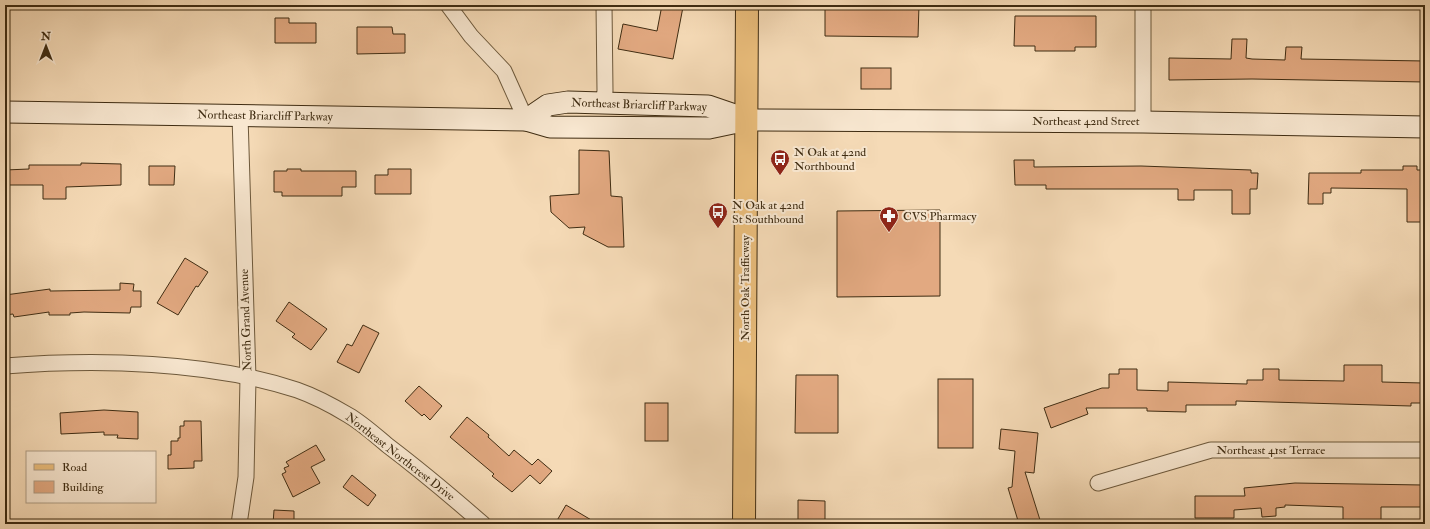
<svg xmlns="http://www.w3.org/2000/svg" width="1430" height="529" viewBox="0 0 1430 529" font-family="'IM FELL Double Pica',serif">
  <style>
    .building { fill: #e2a981; stroke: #3f2c12 }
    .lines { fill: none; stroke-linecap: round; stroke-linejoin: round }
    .minor-casing { stroke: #6c583b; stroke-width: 17 }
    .secondary-casing { stroke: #3f2c12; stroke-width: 23 }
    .primary-casing { stroke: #3f2c12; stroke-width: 24 }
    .minor { stroke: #f8e7d0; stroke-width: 15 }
    .secondary { stroke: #f8e7d0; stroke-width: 21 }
    .primary { stroke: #eabd7b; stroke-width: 22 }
    .labels { text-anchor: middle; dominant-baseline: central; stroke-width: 4; stroke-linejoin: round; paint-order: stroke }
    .street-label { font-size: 12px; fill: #3f2c12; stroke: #f8e7d0 }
    .poi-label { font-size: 12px; fill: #3f2c12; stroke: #f8e7d0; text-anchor: start }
  </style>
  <rect width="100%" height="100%" fill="#f5dab6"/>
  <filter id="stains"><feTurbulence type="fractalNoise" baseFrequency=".005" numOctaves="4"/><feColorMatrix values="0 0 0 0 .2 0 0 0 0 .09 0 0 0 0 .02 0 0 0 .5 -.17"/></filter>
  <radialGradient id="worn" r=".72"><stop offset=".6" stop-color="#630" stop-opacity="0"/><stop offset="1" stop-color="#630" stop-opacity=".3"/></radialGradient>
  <!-- building -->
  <g class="building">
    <path d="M662,5l21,2 -10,52 -55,-10 5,-25 34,7z"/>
    <path d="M825,5h94l-1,32 -93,-1z"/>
    <path d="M1015,16h81v31h-21v4h-40v-5h-21z"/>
    <path d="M275,18h14v5h27v20h-41z"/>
    <path d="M357,27h35l1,7h12v19l-48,1z"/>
    <path d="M1232,39h15l-1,19 6,1 33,1 1,-13h16l-1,12 124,2v21l-173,-3 -83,1v-22l62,1z"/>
    <rect x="861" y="68" width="30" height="21"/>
    <path d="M579,150l30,1 2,45 11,1 2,50h-16l-25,-13 2,-7 -16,1 -18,-16 -1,-16 29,-2z"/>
    <path d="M1014,160h20v7l107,-1 110,4v3h7l-1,16h-7v25h-18v-24h-38v10h-16v-11h-132v-4h-31z"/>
    <path d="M81,163l40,1v21l-55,2v12h-23v-14h-38v-15l24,-1v-4h52z"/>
    <path d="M149,166h26l-1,19h-25z"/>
    <path d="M1403,166h14v4h8v52h-18v-33l-76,-1v5h-8v11h-15l1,-31h52v-3h42z"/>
    <path d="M287,169h14v2h55v16h-14v9h-60v-4h-8v-21h13z"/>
    <path d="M388,169h23v25h-36v-19h13z"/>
    <path d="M940,210v86l-103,1v-86z"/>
    <path d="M185,258l23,14 -10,15 -2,-1 -18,29 -21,-12z"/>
    <path d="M120,283l14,1 -1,7h8v16h-10l-1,6 -46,-1 -14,1v2h-21v-3l-35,5 -1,-3 -8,1v-20l45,-6v2l70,-1z"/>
    <path d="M289,302l38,27 -16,21 -19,-13 3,-3 -19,-13z"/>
    <path d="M363,325l16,8 -20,40 -22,-11 10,-18 5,2z"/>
    <path d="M1344,365h38v17l41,1v20h-12v3l-175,-5v4h-50v7l-39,-1v-3h-61l2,6 -37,14 -7,-20 58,-20h7v-14h10v-5h18v21l31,1v-9l79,2v-4h16v-11h16v11l65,1z"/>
    <path d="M796,375h42v58h-43z"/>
    <rect x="938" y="379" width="35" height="69"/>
    <path d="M419,386l23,20 -12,14 -6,-6 -2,2 -17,-15z"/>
    <rect x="645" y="403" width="23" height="38"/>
    <path d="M104,410l34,2v27l-21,-1 1,-3h-14v-3l-43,2 -1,-21z"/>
    <path d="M467,417l22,18 -1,2 21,19 5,-6 18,15 6,-6 14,12 -12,13 -10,-9 -18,17 -20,-16 2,-2 -44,-37z"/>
    <path d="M184,421h17l1,40h-8v7l-26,1v-14h3v-14h7v-3h2v-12h4z"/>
    <path d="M1001,429l37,4 -4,40 -9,-1 15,48 -13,4h-8l-11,-36 4,-1 3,-36 -16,-2z"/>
    <path d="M316,445l9,15 -14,7 9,16 -27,14 -11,-23 4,-2 -2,-4 5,-2 -3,-4z"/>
    <path d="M352,475l24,20 -8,11 -25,-19z"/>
    <path d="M1295,483l128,2v22h-42v17h-38v-17l-58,-2v2l-9,1v8l-14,1 -1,-9 -27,2v8h-39v-22h50l-1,-8z"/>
    <path d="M798,500l27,1v20h-8v3h-19z"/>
    <path d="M566,505l32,19h-43z"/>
    <path d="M274,510l20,1v13h-21z"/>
  </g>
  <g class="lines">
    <!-- minor casing -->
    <g class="minor-casing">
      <g id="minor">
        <path d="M448,5l23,31 33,35 22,49"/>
        <path d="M603,103l2,-12 -1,-86"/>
        <path d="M1143,122v-117"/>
        <path d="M5,366c91,-7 204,-5 292,24 17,6 36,16 51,25 14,8 27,20 39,30 33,25 64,51 96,79"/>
        <path d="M1098,483l113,-33h214"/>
        <path d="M239,524l7,-47 2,-99 -8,-262"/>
      </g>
    </g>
    <!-- secondary casing -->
    <g class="secondary-casing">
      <g id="secondary">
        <path d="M5,112l521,8 24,7 159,1 38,-8 396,2 282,5"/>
        <path d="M526,120l22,-15 20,-3 140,4 38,13"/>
      </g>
    </g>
    <!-- primary casing -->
    <g class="primary-casing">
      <path id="primary" d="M744,524l3,-519"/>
    </g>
    <!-- minor -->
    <use href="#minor" class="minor"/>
    <!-- secondary -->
    <use href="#secondary" class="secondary"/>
    <!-- primary -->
    <use href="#primary" class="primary"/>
  </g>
  <!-- icons -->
  <defs>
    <g id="bus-pin" transform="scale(1)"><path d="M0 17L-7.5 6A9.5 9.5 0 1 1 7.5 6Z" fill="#8f2418" stroke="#f8e7d0"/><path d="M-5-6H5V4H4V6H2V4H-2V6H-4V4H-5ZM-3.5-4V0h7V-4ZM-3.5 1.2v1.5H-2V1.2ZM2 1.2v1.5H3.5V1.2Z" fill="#fff"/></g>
    <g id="pharmacy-pin" transform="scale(1)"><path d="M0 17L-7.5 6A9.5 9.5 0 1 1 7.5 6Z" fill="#8f2418" stroke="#f8e7d0"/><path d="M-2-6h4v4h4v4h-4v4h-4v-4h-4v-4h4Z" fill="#fff"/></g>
  </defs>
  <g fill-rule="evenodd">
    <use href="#bus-pin" x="780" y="159"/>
    <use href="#bus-pin" x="718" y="212"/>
    <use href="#pharmacy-pin" x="889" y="216"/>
  </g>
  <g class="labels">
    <!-- street labels -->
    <g class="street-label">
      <text transform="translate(639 105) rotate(2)">Northeast Briarcliff Parkway</text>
      <text transform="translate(265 116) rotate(1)">Northeast Briarcliff Parkway</text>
      <text x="1086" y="121">Northeast 42nd Street</text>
      <text transform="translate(745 288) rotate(-90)">North Oak Trafficway</text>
      <text transform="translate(246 320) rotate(-92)">North Grand Avenue</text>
      <text x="1271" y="450">Northeast 41st Terrace</text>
      <text transform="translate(400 457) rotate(38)">Northeast Northcrest Drive</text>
    </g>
    <!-- poi labels -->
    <g class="poi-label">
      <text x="794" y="152">N Oak at 42nd<tspan x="794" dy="14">Northbound</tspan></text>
      <text x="732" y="205">N Oak at 42nd<tspan x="732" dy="14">St Southbound</tspan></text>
      <text x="903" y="216">CVS Pharmacy</text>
    </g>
  </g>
  <!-- margin -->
  <rect width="1430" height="529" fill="none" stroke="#f5dab6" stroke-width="20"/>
  <rect x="6" y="6" width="1418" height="517" fill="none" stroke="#3f2c12" stroke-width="2"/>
  <rect x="10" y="10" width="1410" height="509" fill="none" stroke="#3f2c12"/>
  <!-- legend -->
  <rect x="26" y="451" width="130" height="52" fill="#f8e7d0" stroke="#ae9c84"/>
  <rect x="34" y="464" width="20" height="6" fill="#eabd7b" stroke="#ae9c84"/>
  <text x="62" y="471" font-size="12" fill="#3f2c12">Road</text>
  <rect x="34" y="481" width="20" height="12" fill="#e2a981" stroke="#ae9c84"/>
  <text x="62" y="491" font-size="12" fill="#3f2c12">Building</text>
  <!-- north arrow -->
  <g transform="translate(46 46)" stroke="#f8e7d0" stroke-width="3" paint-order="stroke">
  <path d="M0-3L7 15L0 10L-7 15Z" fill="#3f2c12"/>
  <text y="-6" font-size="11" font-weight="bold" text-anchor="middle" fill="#3f2c12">N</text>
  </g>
  <rect width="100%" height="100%" filter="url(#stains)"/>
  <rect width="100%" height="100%" fill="url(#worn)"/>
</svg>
